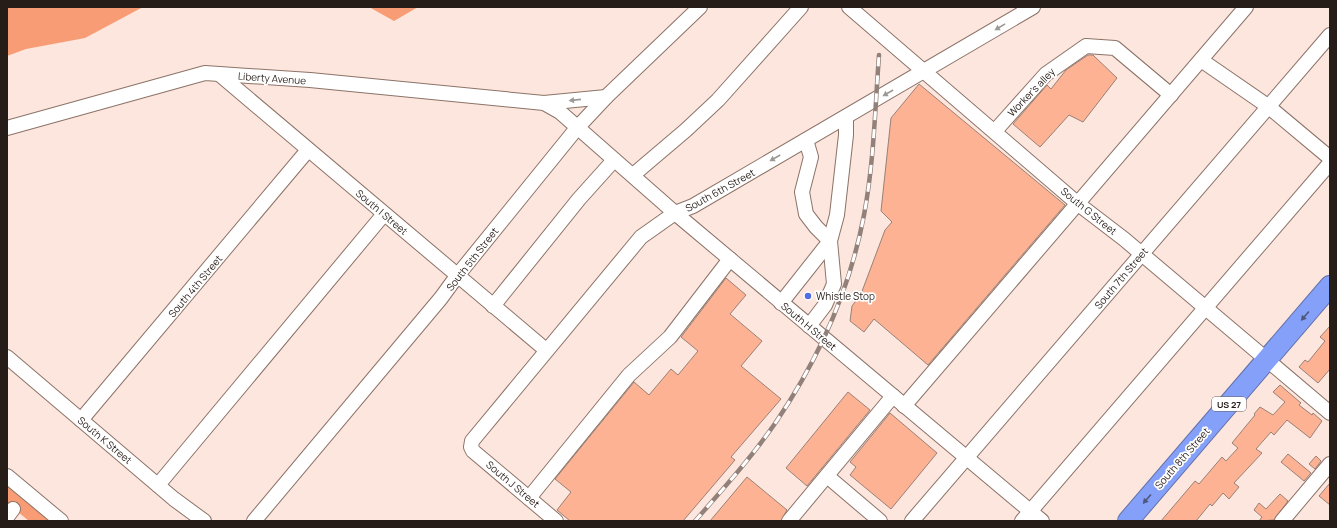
<svg xmlns="http://www.w3.org/2000/svg" width="1337" height="528" viewBox="0 0 1337 528" font-family="Manrope,sans-serif">
  <style>
    .forest { fill: #f79c75 }
    .building { fill: #fdb293; stroke: #9a8076 }
    .lines { fill: none; stroke-linecap: round; stroke-linejoin: round }
    .minor-casing { stroke: #8c7368; stroke-width: 16 }
    .highway-casing { stroke: #6372aa; stroke-width: 22 }
    .minor { stroke: #fff; stroke-width: 14 }
    .highway { stroke: #84a0f9; stroke-width: 20 }
    .rail-casing { stroke: #91817a; stroke-width: 4.5 }
    .rail { stroke: #fff; stroke-width: 3; stroke-dasharray: 9; stroke-linecap: butt }
    .oneway { fill: #9d9997 }
    .oneway2 { fill: #50577d }
    .poi-dot { fill: #526ee3; stroke: #fff; stroke-width: 1.5 }
    .labels { text-anchor: middle; dominant-baseline: central; stroke-width: 3.5; stroke-linejoin: round; paint-order: stroke }
    .shield { fill: #fff; stroke: #67605d; stroke-width: 1 }
    .shield-label { font-size: 9px; font-weight: bold; fill: #261c18 }
    .street-label { font-size: 10px; fill: #261c18; stroke: #fff }
    .poi-label { font-size: 10px; fill: #261c18; stroke: #fff; text-anchor: start }
  </style>
  <rect width="100%" height="100%" fill="#fde6dd"/>
  <!-- forest -->
  <g class="forest">
    <path d="M7,7h136l-58,31 -59,11 -19,7z"/>
    <path d="M369,7h49l-24,14z"/>
    <path d="M7,483l45,38h-23l-22,-18z"/>
  </g>
  <!-- building -->
  <g class="building">
    <path d="M1088,55h5l24,23 -34,44 -14,-7 -29,32 -27,-23 34,-39 4,4 15,-19z"/>
    <path d="M919,84l146,121 -137,160 -54,-46 -10,13 -14,-11 2,-15 9,-12 24,-64 7,-8 -11,-11 10,-93z"/>
    <path d="M726,278l20,17 -16,19 32,27 -21,25 40,33 -50,58 4,3 -52,61h-113l-13,-11 14,-18 -16,-13 79,-97 15,13 22,-26 7,6 20,-24 -17,-14z"/>
    <path d="M1330,326v43l-12,14 -19,-16 6,-7 3,2 17,-21 -5,-4z"/>
    <path d="M1280,385l21,18 -2,2 13,10 1,-2 9,8 -12,17 -23,-18 -13,15 -3,-3 -15,17 6,4 -28,30 5,4 -10,12 -6,-6 -11,13 -2,-2 -14,17h-35l34,-40 4,3 23,-27 4,4 12,-13 -6,-5 23,-28 -1,-1 6,-7 13,8 12,-13 -12,-10z"/>
    <path d="M848,392l22,18 -63,76 -21,-18z"/>
    <path d="M890,413l47,40 -46,56 -41,-34 6,-8 -6,-5z"/>
    <path d="M1288,454l23,19 -7,8 -23,-19z"/>
    <path d="M1316,456l5,5 -6,8 -6,-5z"/>
    <path d="M747,477l40,33 -6,11h-71z"/>
    <path d="M1330,483v22l-11,-9z"/>
    <path d="M1280,494l8,7 -14,19 -15,1 3,-4 -8,-7 5,-7 7,6z"/>
  </g>
  <g class="lines">
    <!-- minor casing -->
    <g class="minor-casing">
      <g id="minor">
        <path d="M849,7l228,196 47,36 206,174"/>
        <path d="M1201,60l68,47 61,51"/>
        <path d="M219,74l327,276"/>
        <path d="M544,103l62,-6"/>
        <path d="M7,128l198,-55 105,7 234,23 16,9 115,101 367,308"/>
        <path d="M995,131l51,-57 40,-28 29,2 56,47"/>
        <path d="M633,175l53,-45 32,-30 83,-93"/>
        <path d="M781,303l49,-62 -14,-14 -10,-13 -4,-22 9,-35 -5,-17"/>
        <path d="M493,306l86,-107 35,-39"/>
        <path d="M809,326l16,-21 9,-21 -4,-43 7,-26 9,-80v-18"/>
        <path d="M7,357l167,142 30,22"/>
        <path d="M904,406l342,-399"/>
        <path d="M81,420l227,-270"/>
        <path d="M7,476l54,45"/>
        <path d="M827,476l53,45"/>
        <path d="M158,485l226,-271"/>
        <path d="M529,498l100,-123 41,-38 60,-78"/>
        <path d="M7,517l6,-8"/>
        <path d="M254,521l187,-223 16,-22 120,-148 29,-31 94,-90"/>
        <path d="M556,521l-83,-70 -2,-4 1,-6 169,-204 34,-24 18,-7 340,-199"/>
        <path d="M789,521l104,-125"/>
        <path d="M912,521l418,-486"/>
        <path d="M1022,521l308,-358"/>
        <path d="M1282,521l48,-57"/>
      </g>
    </g>
    <!-- highway casing -->
    <g class="highway-casing">
      <path id="highway" d="M1128,521l202,-235"/>
    </g>
    <!-- minor -->
    <use href="#minor" class="minor"/>
    <!-- highway -->
    <use href="#highway" class="highway"/>
    <!-- rail casing -->
    <g class="rail-casing">
      <path id="rail" d="M695,521c28,-32 57,-64 81,-99 42,-62 74,-133 88,-207 10,-53 11,-106 15,-160"/>
    </g>
    <!-- rail -->
    <use href="#rail" class="rail"/>
  </g>
  <!-- one-way arrows -->
  <defs><path id="oneway-solid" d="M-6-.8H1V-3.2L6.5 0L1 3.2V.8H-6Z"/></defs>
  <g class="oneway">
    <use href="#oneway-solid" transform="translate(1000 27) rotate(149)"/>
    <use href="#oneway-solid" transform="translate(888 93) rotate(150)"/>
    <use href="#oneway-solid" transform="translate(575 100) rotate(174)"/>
    <use href="#oneway-solid" transform="translate(775 158) rotate(150)"/>
  </g>
  <g class="oneway2">
    <use href="#oneway-solid" transform="translate(1305 316) rotate(130)"/>
    <use href="#oneway-solid" transform="translate(1147 499) rotate(131)"/>
  </g>
  <!-- markers -->
  <circle class="poi-dot" cx="808" cy="296" r="4"/>
  <g class="labels">
    <!-- shield labels -->
    <rect class="shield" x="1212" y="397" width="34" height="14" rx="3"/>
    <g class="shield-label">
      <text x="1229" y="404">US 27</text>
    </g>
    <!-- street labels -->
    <g class="street-label">
      <text transform="translate(272 78) rotate(4)">Liberty Avenue</text>
      <text transform="translate(1031 92) rotate(-46)">Worker's alley</text>
      <text transform="translate(720 190) rotate(-29)">South 6th Street</text>
      <text transform="translate(1089 211) rotate(39)">South G Street</text>
      <text transform="translate(382 212) rotate(40)">South I Street</text>
      <text transform="translate(472 259) rotate(-52)">South 5th Street</text>
      <text transform="translate(1121 278) rotate(-50)">South 7th Street</text>
      <text transform="translate(195 286) rotate(-50)">South 4th Street</text>
      <text transform="translate(809 326) rotate(40)">South H Street</text>
      <text transform="translate(105 440) rotate(40)">South K Street</text>
      <text transform="translate(1182 458) rotate(-49)">South 8th Street</text>
      <text transform="translate(513 484) rotate(40)">South J Street</text>
    </g>
    <!-- poi labels -->
    <g class="poi-label">
      <text x="816" y="296">Whistle Stop</text>
    </g>
  </g>
  <!-- border -->
  <rect width="1337" height="528" fill="none" stroke="#261c18" stroke-width="16"/>
</svg>
